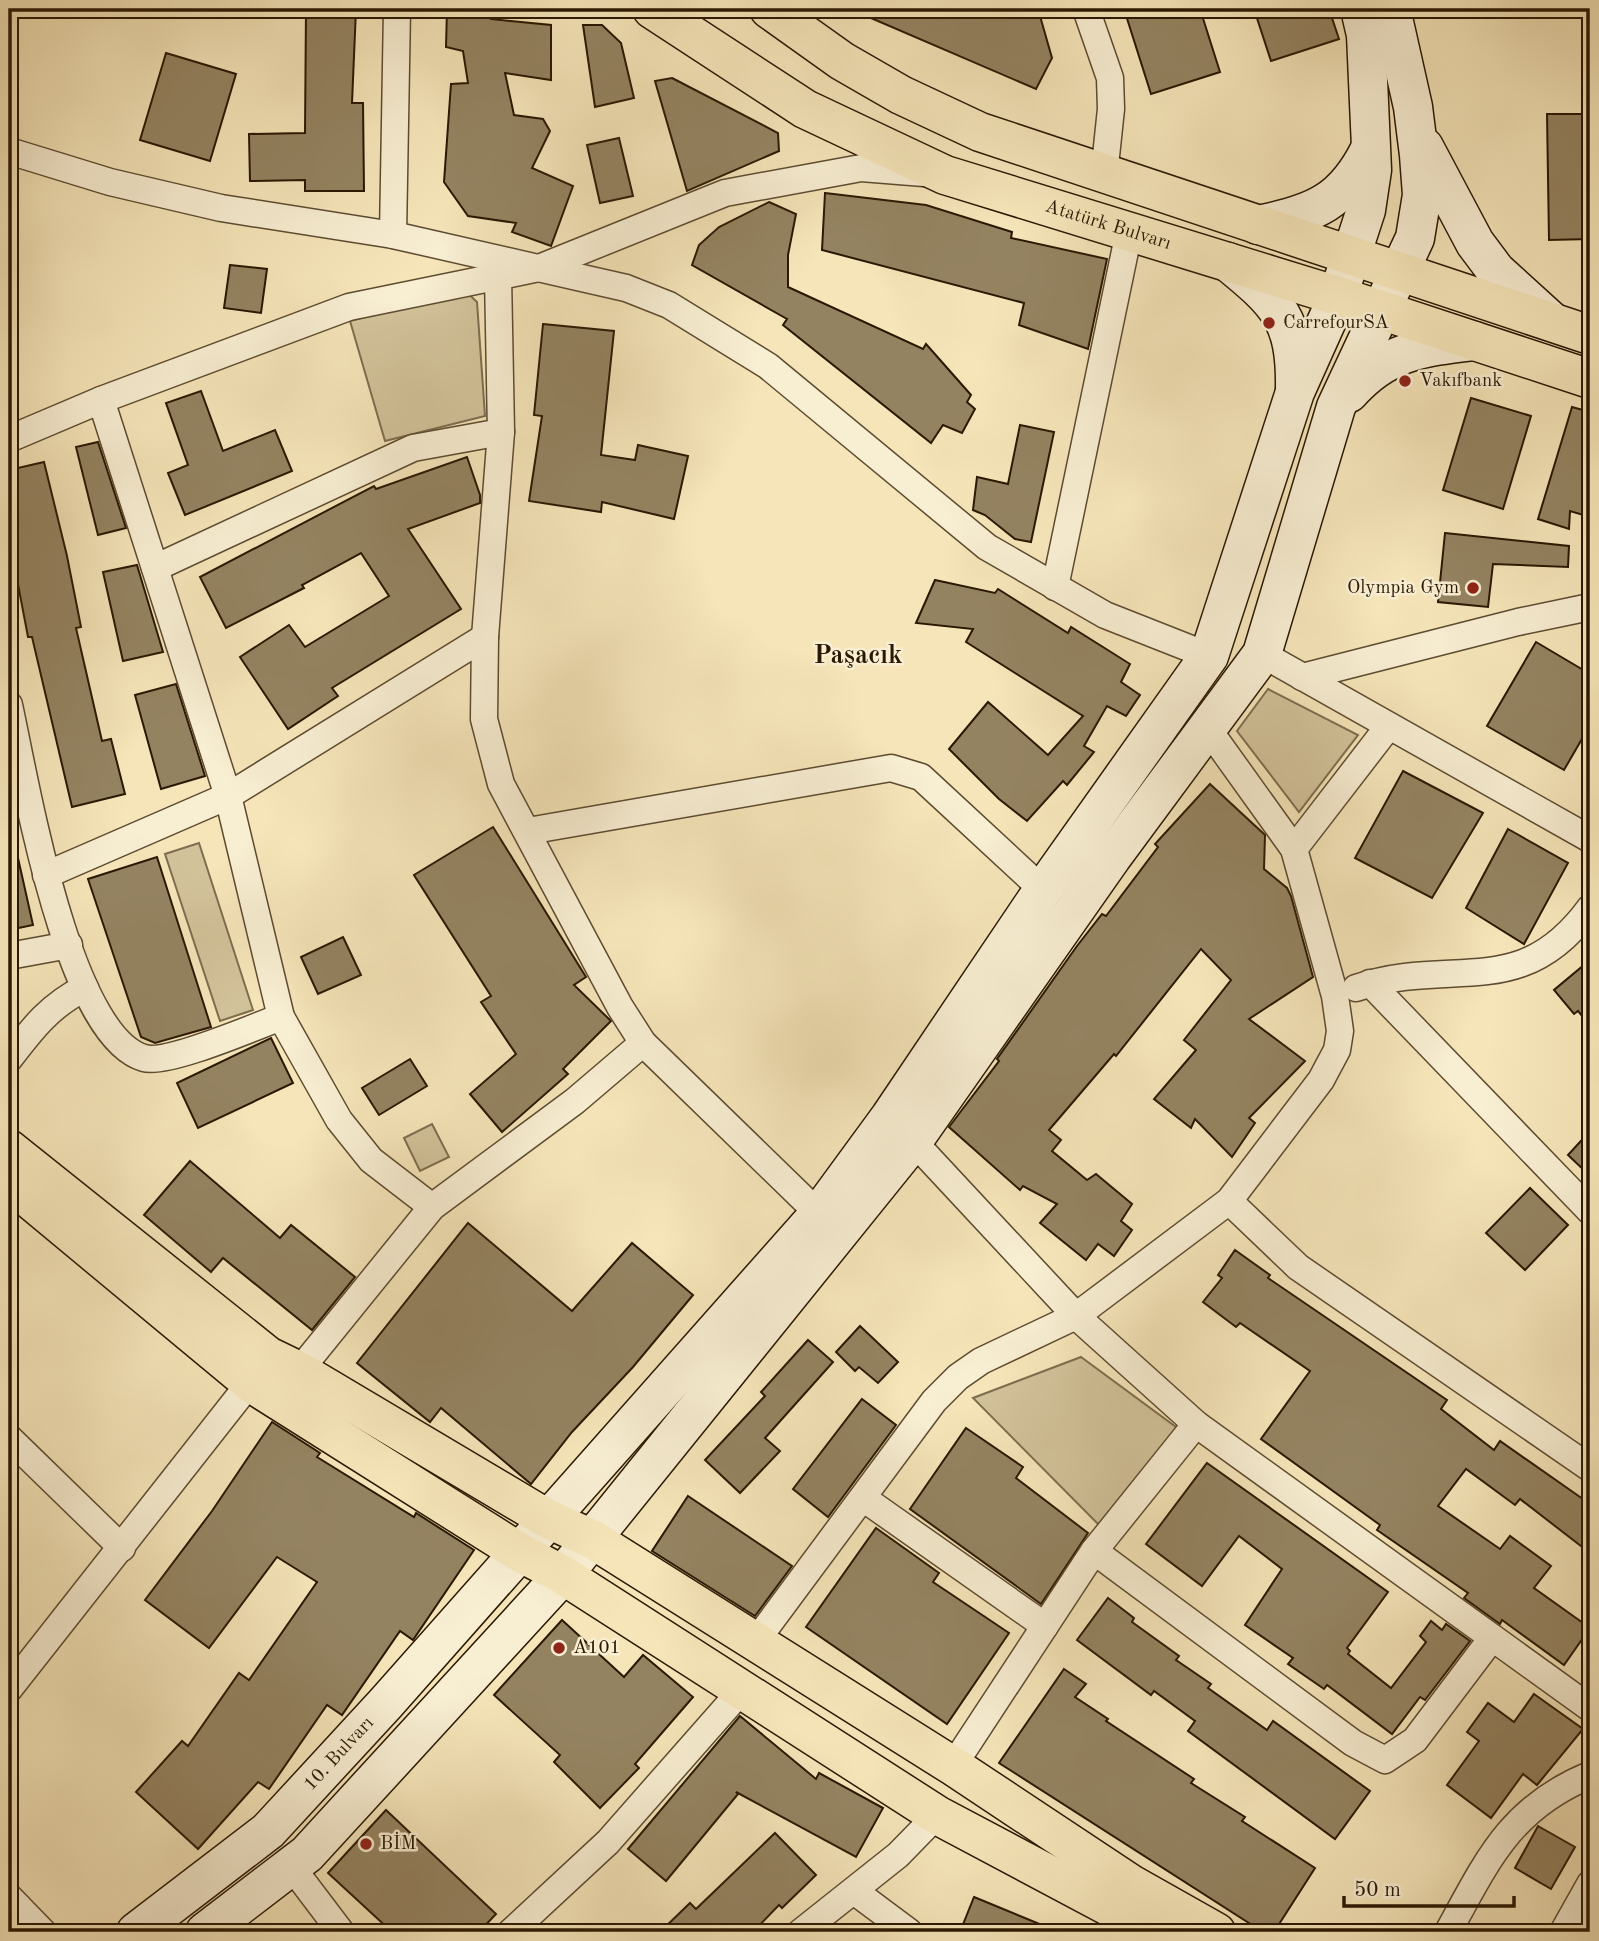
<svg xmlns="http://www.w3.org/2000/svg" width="1599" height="1941" viewBox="0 0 1599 1941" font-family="'Old Standard TT',serif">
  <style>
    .green { fill: #d2c29a; stroke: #7e6d4e; stroke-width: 2 }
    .building { fill: #948361; stroke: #2a1802; stroke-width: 2 }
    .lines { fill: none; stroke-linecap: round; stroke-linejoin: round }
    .street-casing { stroke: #5d4b30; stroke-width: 29 }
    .secondary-casing { stroke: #2a1802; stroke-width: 41 }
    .primary-casing { stroke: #2a1802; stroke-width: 41 }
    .street { stroke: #f8eed2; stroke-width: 26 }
    .secondary { stroke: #f8eed2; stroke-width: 38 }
    .primary { stroke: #f5e5b9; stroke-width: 38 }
    .poi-dot { fill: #8f2418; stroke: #f8eed2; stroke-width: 2.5 }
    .labels { text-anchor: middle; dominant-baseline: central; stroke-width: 5; stroke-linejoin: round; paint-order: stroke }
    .street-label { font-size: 19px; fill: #2a1802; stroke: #f8eed2 }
    .poi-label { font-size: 19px; fill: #2a1802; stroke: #f8eed2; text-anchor: start }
    .district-label { font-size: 26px; font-weight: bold; fill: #2a1802; stroke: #f8eed2 }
  </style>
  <rect width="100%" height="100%" fill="#f5e5b9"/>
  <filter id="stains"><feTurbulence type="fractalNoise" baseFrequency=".00286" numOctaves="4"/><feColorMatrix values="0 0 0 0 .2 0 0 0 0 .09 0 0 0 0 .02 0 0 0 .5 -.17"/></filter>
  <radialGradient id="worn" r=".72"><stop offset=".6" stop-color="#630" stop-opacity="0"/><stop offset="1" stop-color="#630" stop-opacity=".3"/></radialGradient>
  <!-- green -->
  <g class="green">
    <path d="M464,290l13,12 8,114 -100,25 -35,-120z"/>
    <path d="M1268,689l90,46 -59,77 -62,-81z"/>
    <path d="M199,843l54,167 -33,11 -55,-167z"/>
    <path d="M432,1124l17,33 -29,14 -16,-33z"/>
    <path d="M1081,1357l99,73 -79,97 -128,-129z"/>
  </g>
  <!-- building -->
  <g class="building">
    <path d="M306,9h50l-4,94h11l1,88h-59v-11l-55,1 -1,-47 56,-1z"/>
    <path d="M447,9h48l-4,10 60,6v55l-46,-7 9,42 29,4 7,12 -18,37 41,18 -22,60 -39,-14 4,-9 -48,-7 -24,-34 7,-98 17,-1 -5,-32 -17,-4z"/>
    <path d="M850,9h188l14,49 -16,31z"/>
    <path d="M1124,9h76l20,63 -69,22z"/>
    <path d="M1254,9h75l10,30 -68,22z"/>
    <path d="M583,25h19l19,18 13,55 -39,9z"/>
    <path d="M166,53l70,21 -26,87 -70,-21z"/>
    <path d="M672,78l106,55 1,18 -92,40 -32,-110z"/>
    <path d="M1547,114h43v125l-41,1z"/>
    <path d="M619,138l14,58 -33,7 -13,-58z"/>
    <path d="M825,193l101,12 86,27 -1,6 96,21 -19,90 -69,-24 5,-22 -202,-53z"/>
    <path d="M769,202l27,12 -8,41v32l135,62 3,-5 45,51 -4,7 8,7 -13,24 -19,-8 -12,18 -148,-118 4,-6 -95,-54 7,-20 20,-18z"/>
    <path d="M230,265l37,4 -6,44 -37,-5z"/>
    <path d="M543,324l71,7 -13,124 34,5 3,-15 50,11 -14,63 -72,-17 -1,10 -72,-11 13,-85 -8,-1z"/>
    <path d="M201,391l22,60 52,-21 17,41 -107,44 -17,-42 20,-8 -22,-62z"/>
    <path d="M1471,398l60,18 -28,93 -60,-19z"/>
    <path d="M1572,407l18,5v105l-20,-6 -1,18 -31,-10z"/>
    <path d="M1020,425l34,7 -23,110 -16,-3 -30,-24 -12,-5 4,-33 31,7z"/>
    <path d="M98,442l28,86 -28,7 -22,-88z"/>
    <path d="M467,457l13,38v8l-72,26 53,80 -129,79 6,8 -50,33 -48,-72 49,-32 16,22 84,-51 -28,-43 -59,32 2,3 -78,40 -26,-51 174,-91 2,3z"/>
    <path d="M44,462l23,94 14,71 -5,1 26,113 9,-2 14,55 -53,13 -40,-170h-4l-19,-100v-67z"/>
    <path d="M1445,533l124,13 -1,21 -75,-3 -5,43 -50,-5z"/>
    <path d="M137,565l26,87 -40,9 -20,-89z"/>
    <path d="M935,580l60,13 3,-4 70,44 3,-6 59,37 -9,18 19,13 -14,21 -19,-10 -23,40 10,6 -27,33 -4,-4 -36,40 -28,-22 -50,-50 39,-47 60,53 35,-39 -117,-74 7,-13 -57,-6z"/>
    <path d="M1536,642l54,32v51l-26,45 -77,-44z"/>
    <path d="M176,684l29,92 -44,13 -26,-94z"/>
    <path d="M1403,771l80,42 -51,85 -77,-40z"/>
    <path d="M1210,784l55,51 -1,34 23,19 4,8 22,81 -64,42 56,42 -56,57 6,5 -23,34 -37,-38 -4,9 -37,-29 42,-49 -12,-10 47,-60 -30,-31 -85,107 -2,-2 -65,76 12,10 -9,11 35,29 9,-6 36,30 -11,17 11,9 -18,26 -16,-12 -12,16 -46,-37 17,-19 -34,-18 -3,4 -71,-63 50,-66 -2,-2 80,-113 25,-32 4,2 52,-69 -3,-3z"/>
    <path d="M493,827l93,150 -12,8 37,36 -48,48 5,5 -66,58 -32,-38 46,-40 -35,-52 10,-6 -77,-121z"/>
    <path d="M1508,829l60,34 -44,81 -58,-36z"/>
    <path d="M16,849l17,76 -24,5v-80z"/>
    <path d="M157,857l54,170 -56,16 -14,-6 -53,-158z"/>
    <path d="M343,937l18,38 -43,19 -17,-37z"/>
    <path d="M1590,960v66l-12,-15 -4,3 -20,-24z"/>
    <path d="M271,1038l22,45 -95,45 -21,-45z"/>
    <path d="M410,1059l17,27 -48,29 -17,-27z"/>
    <path d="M1590,1131v45l-22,-21z"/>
    <path d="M190,1161l90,77 11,-13 64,52 -43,53 -89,-72 -12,14 -67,-57z"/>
    <path d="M1530,1188l38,37 -43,45 -39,-37z"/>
    <path d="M468,1223l104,88 60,-68 61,52 -60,72 -61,65 -41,52 -90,-76 -11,14 -73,-59z"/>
    <path d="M1235,1250l35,25 -2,3 179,122 -6,9 53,41 6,-9 90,63v49l-70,-54 -5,6 -49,-36 -28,37 62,43 10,-13 41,30 -17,22 56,40 -26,37 -62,-45 -2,4 -36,-26 4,-5 -91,-63 3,-5 -119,-86 49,-68 -70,-48 -4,4 -33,-25 19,-24 -4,-3z"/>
    <path d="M860,1326l38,36 -20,21 -19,-16 -4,4 -19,-19z"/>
    <path d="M808,1340l25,22 -68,76 15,13 -40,42 -35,-33 60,-64 -4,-4z"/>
    <path d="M862,1399l34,26 -68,92 -35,-28z"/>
    <path d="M272,1422l48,31 -3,4 97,60 2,-4 58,37 -61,90 -13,-9 -58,84 -15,-10 -58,84 -11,-7 -60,67 -62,-57 46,-51 6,5 51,-73 10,7 68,-98 -40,-25 -68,91 -64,-48 67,-89z"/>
    <path d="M966,1428l57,39 -7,11 72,55 -47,71 -131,-95z"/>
    <path d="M1207,1463l181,129 -41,56 3,3 -2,3 43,34 35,-46 -6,-6 11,-15 11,9 4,-6 24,17 -45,59 -5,-3 -28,37 -65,-49 -3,4 -36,-25 5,-6 -48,-33 37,-56 -43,-33 -37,50 -56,-42z"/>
    <path d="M688,1496l104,70 -37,50 -103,-65z"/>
    <path d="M876,1528l63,45 -6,9 76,51 -62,91 -141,-97z"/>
    <path d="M1108,1598l26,20 -2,4 47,34 -3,4 35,24 -3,4 59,42 6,-9 97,70 -35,48 -147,-108 7,-10 -41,-30 -3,4 -74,-55z"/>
    <path d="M562,1620l62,57 19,-22 50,42 -58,67 4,4 -39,40 -46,-46 6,-7 -66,-60z"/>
    <path d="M1064,1669l22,15 -11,13 33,22 -2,2 88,58 -3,4 54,34 -3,4 73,47 -41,64h-11l-264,-169z"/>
    <path d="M1534,1694l49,35 -46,56 -14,-11 -32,44 -44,-33 32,-44 -12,-9 21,-29 26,19z"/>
    <path d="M740,1716l76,63 3,-6 64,35 -27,49 -120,-65 2,2 -72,87 -38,-32z"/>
    <path d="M386,1810l110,104 -17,18h-87l-64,-59z"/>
    <path d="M1538,1826l37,21 -24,42 -36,-21z"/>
    <path d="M775,1833l41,42 -34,33 -3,-3 -26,27h-93l30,-29 6,6z"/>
    <path d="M974,1897l85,35h-99z"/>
  </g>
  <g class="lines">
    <!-- street casing -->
    <g class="street-casing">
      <g id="street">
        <path d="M1086,9l24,69 1,31 -7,66"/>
        <path d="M9,151l101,31 111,26 172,27 233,53 43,17 99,61 219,181 118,68 104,41"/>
        <path d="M393,235l4,-226"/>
        <path d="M498,276l3,156 -16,205 -1,82 17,65 119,223 23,36 176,171"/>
        <path d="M101,400l127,396 53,221 58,103 32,40 61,47"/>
        <path d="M9,439l92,-39 248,-93 190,-39 186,-75 136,-25 63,5"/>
        <path d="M155,568l258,-120 88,-16"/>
        <path d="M1055,587l74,-355"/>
        <path d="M1262,654l328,185"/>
        <path d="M1302,677l216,-55 72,-15"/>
        <path d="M9,705c16,73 58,331 135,353 23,7 110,-31 137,-41"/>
        <path d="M528,831l363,-63 30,9 122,113"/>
        <path d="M1294,849l94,-122"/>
        <path d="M46,875l182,-79 257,-159"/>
        <path d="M9,956l60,-11"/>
        <path d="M1370,983l220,228"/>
        <path d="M1356,988c96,-33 164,16 234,-80"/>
        <path d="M9,1059c23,-30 41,-54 76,-71"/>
        <path d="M913,1141l163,175 120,108 394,284"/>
        <path d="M1229,1201l69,66 292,201"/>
        <path d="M299,1371l133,-164 143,-106 68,-58"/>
        <path d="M9,1438l113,110"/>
        <path d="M863,1498l182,128"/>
        <path d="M1094,1551l259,192 32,17 30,-20 77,-102"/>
        <path d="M756,1641l178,-240 24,-24 23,-16 95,-45 153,-115 92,-121 16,-30 3,-19 -5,-35 -41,-147 -86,-120"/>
        <path d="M9,1689l251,-319"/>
        <path d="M953,1766l141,-215 102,-127"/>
        <path d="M291,1866l50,66"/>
        <path d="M854,1891l55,41"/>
        <path d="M9,1897l34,35"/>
        <path d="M511,1932l97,-90 132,-150"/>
        <path d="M801,1932l97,-77 39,-40"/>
        <path d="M1448,1932c39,-71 62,-124 142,-157"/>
        <path d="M1563,1932l27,-48"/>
      </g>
    </g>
    <!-- secondary casing -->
    <g class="secondary-casing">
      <g id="secondary">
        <path d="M1424,147l51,96 21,28 55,50"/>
        <path d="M1258,225c56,-11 86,-23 112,-76"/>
        <path d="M1228,262c50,41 68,57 67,126"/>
        <path d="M1349,393c37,-42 73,-46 125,-52"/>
        <path id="s1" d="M136,1932l132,-101 118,-128 433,-489 71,-97 153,-227 166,-234 86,-264 43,-96 28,-86 6,-40 -6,-135 -6,-26"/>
        <path d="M205,1932l102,-78 256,-279 350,-434 199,-284 150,-203 74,-247 79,-169 7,-43 -3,-40 -6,-48 -22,-98"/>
      </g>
    </g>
    <!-- primary casing -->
    <g class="primary-casing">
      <g id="primary">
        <path id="s2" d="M652,9l153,100 140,66 393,121 252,83"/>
        <path d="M769,9l73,52 59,34 79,37 610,203"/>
        <path d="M9,1149l259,207 31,15 247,147 46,21 361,227 178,118 85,48"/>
        <path d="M21,1192l230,191 268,169 44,23 374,240 220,117"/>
      </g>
    </g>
    <!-- street -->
    <use href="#street" class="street"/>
    <!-- secondary -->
    <use href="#secondary" class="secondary"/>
    <!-- primary -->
    <use href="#primary" class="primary"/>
  </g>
  <!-- markers -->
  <g class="poi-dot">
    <circle cx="1269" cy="323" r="7"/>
    <circle cx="1405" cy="381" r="7"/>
    <circle cx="1473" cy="588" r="7"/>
    <circle cx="559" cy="1648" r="7"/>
    <circle cx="366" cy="1844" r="7"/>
  </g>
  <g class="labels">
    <!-- street labels -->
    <g class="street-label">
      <text stroke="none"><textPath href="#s2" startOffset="508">Atatürk Bulvarı</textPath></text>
      <text stroke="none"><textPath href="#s1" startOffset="271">10. Bulvarı</textPath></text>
    </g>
    <!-- poi labels -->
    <g class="poi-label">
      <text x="1283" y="323">CarrefourSA</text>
      <text x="1419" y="381">Vakıfbank</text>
      <text x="1459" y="588" text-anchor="end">Olympia Gym</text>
      <text x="573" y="1648">A101</text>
      <text x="380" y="1844">BİM</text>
    </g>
    <!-- district labels -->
    <g class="district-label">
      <text x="858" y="656">Paşacık</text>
    </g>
  </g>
  <!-- margin -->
  <rect width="1599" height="1941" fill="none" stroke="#f5e5b9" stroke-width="35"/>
  <rect x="10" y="10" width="1578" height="1920" fill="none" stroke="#2a1802" stroke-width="3.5"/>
  <rect x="18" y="18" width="1564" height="1906" fill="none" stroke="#2a1802" stroke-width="2"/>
  <!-- scale -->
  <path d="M1344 1896v10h170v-10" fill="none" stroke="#2a1802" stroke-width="3.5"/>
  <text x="1354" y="1896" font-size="21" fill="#2a1802" stroke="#f8eed2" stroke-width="5" paint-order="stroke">50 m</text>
  <rect width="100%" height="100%" filter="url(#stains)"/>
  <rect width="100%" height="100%" fill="url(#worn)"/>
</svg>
